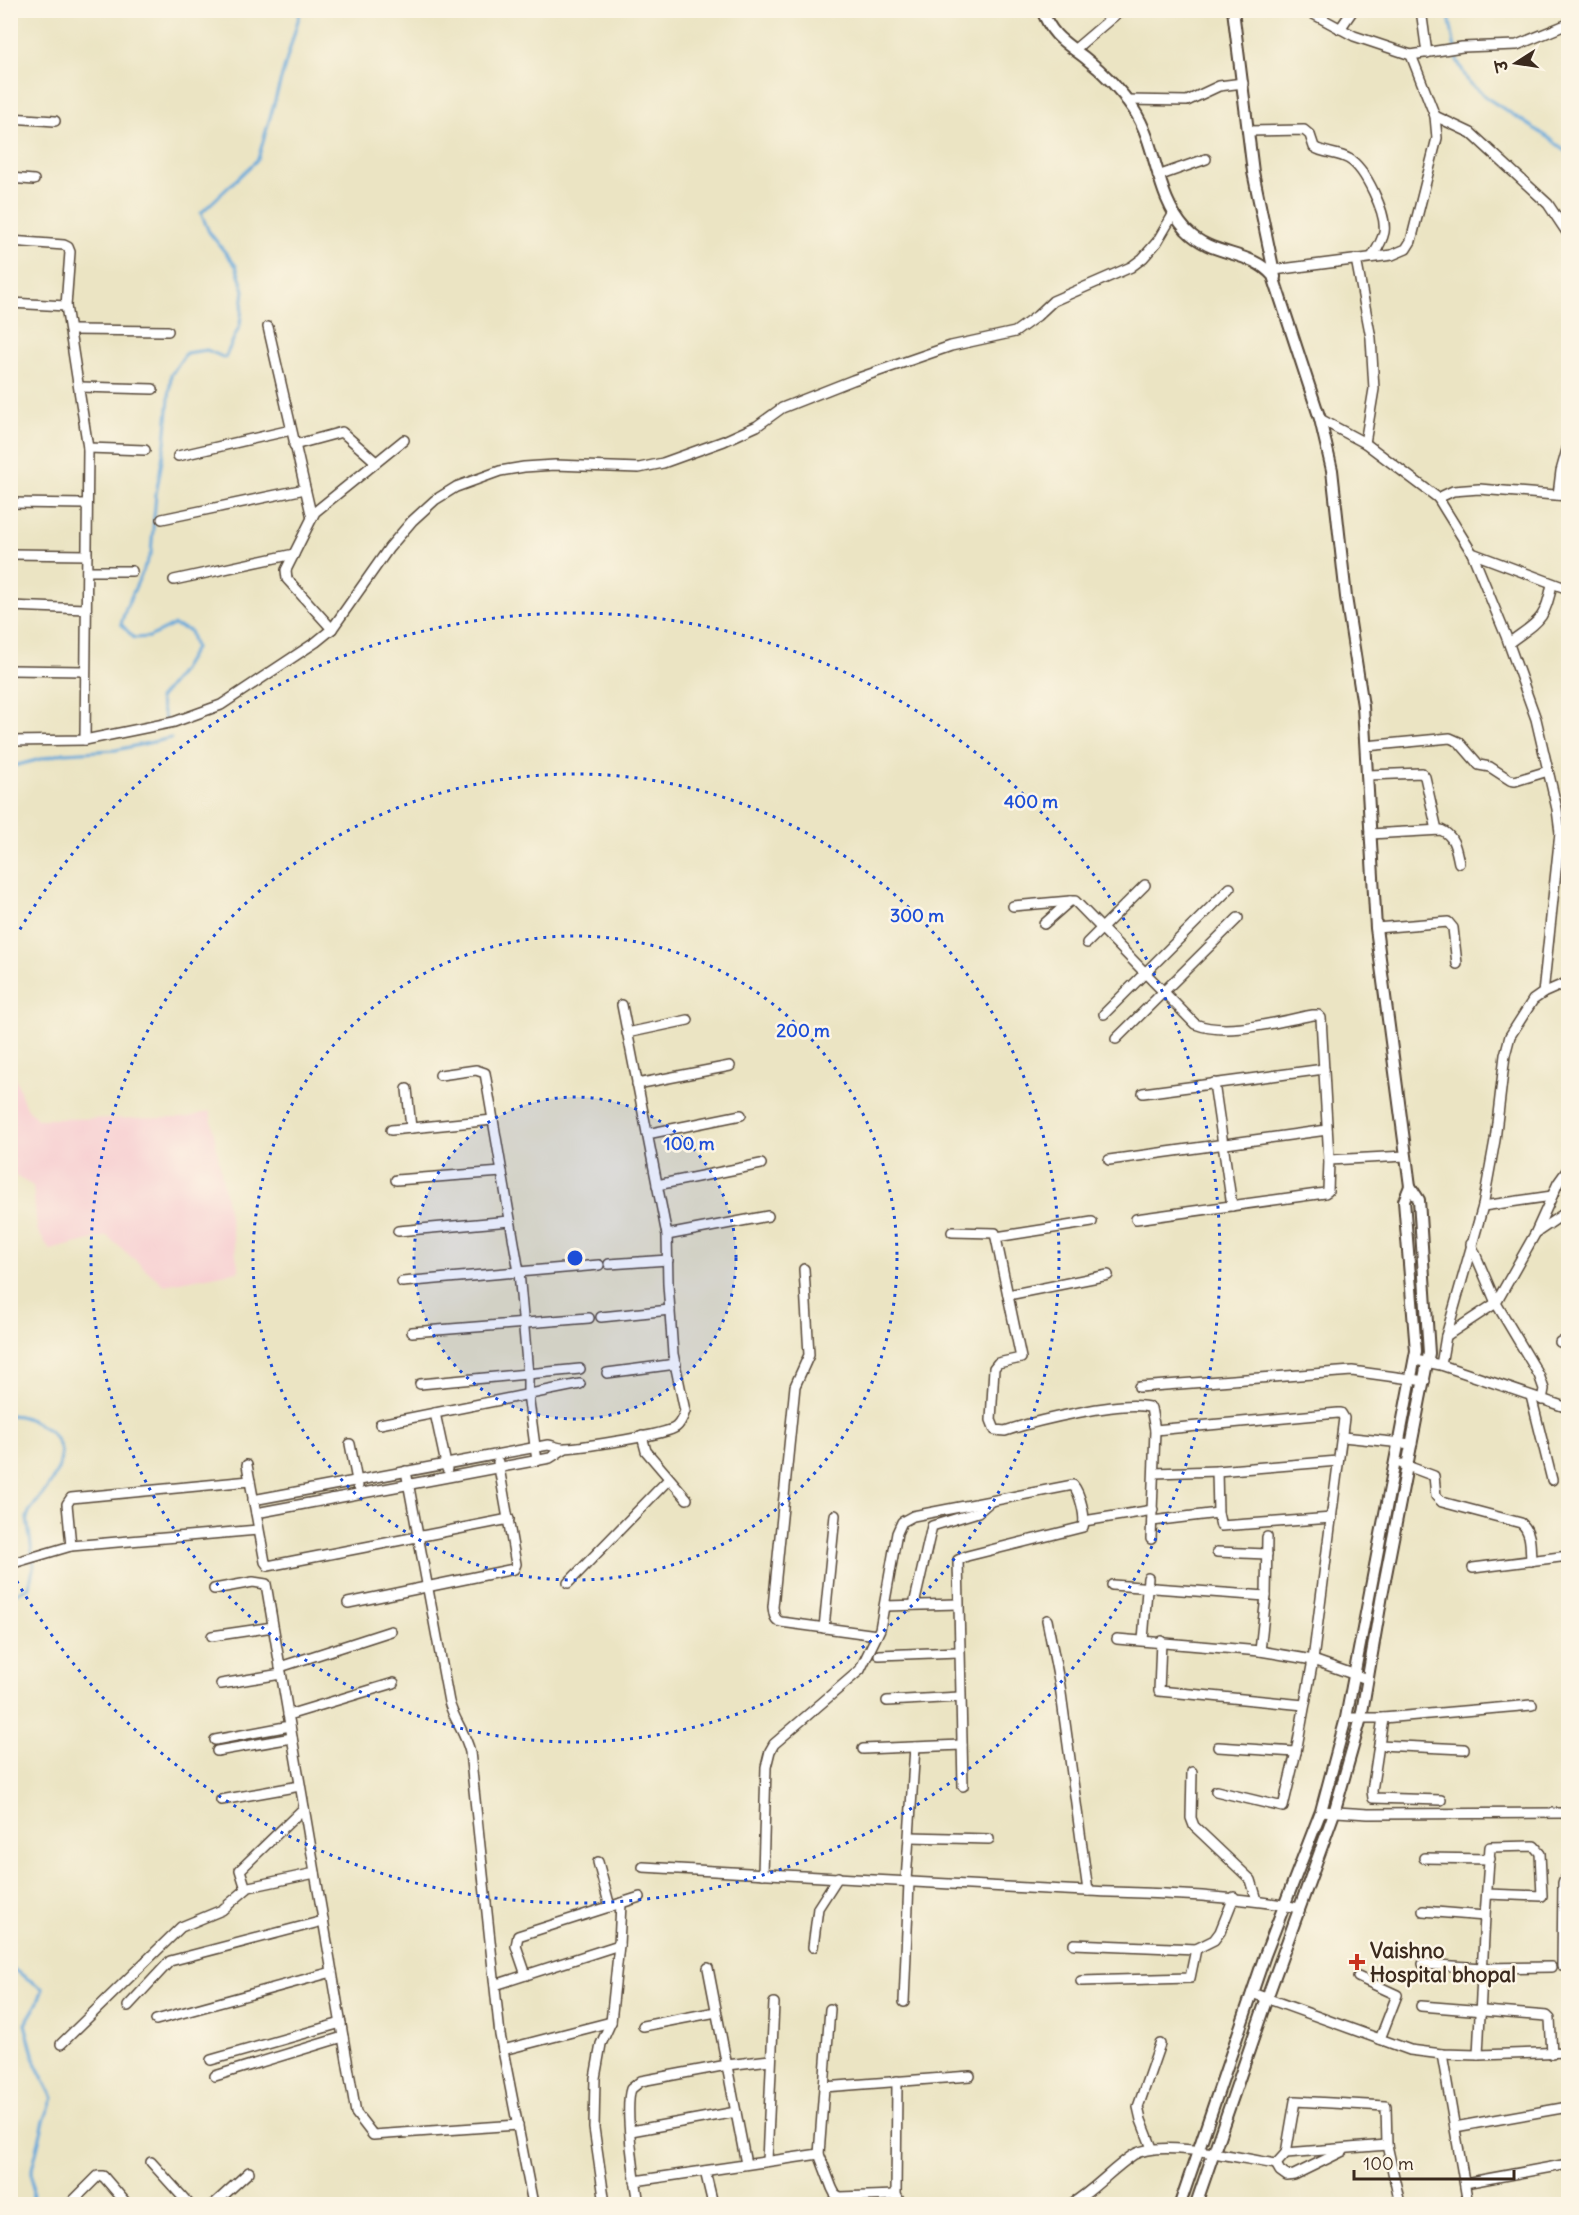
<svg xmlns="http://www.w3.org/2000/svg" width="1579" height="2215" viewBox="0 0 1579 2215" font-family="Delius,'Playpen Sans Deva',sans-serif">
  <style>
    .built { fill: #f7cfd2 }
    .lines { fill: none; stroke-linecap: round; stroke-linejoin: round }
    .stream { stroke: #66a8da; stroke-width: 3 }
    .minor-casing { stroke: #554637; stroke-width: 12 }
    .tertiary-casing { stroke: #554637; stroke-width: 14 }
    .minor { stroke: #fff; stroke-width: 9 }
    .tertiary { stroke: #fff; stroke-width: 10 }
    .ring { fill: none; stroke: #1d4ed8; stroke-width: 3; stroke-dasharray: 3 6 }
    .poi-dot { fill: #c8321e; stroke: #fcf5e5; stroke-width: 2 }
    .labels { text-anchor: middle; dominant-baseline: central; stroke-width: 5; stroke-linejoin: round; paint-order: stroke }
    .poi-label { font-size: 21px; font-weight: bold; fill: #3b2a1e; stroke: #fcf5e5; text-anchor: start }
    .centre { fill: #1d4ed8; stroke: #fcf5e5; stroke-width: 3 }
    .ring-label { font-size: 18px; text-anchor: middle; font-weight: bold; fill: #1d4ed8; stroke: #fcf5e5; stroke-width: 5; stroke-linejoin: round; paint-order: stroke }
  </style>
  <rect width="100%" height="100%" fill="#fcf5e5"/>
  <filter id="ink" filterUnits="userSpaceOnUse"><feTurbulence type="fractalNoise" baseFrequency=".0167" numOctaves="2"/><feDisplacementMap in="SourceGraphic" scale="12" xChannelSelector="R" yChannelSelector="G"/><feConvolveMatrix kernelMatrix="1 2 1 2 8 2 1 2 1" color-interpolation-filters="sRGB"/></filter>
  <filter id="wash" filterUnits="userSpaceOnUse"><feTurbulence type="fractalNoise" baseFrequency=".008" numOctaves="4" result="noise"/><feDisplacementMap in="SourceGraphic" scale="24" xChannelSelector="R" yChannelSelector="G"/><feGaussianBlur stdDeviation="1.35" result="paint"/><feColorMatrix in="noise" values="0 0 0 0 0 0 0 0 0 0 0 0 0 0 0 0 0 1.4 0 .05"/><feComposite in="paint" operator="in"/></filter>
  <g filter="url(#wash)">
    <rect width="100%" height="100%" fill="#ebe4c3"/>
    <!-- built -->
    <path class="built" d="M11,1069l3,4 11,33 12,13 149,-1 24,-7 29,160 -75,14 -57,-49 -57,14 -13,-20 -4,-44 -21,-12 -1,2z"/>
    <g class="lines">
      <!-- stream -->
      <g class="stream">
        <path d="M1448,10l9,50 12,23 21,17 61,39 17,15"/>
        <path d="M165,719l-6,-20 21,-26 15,-25 -5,-17 -16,-6 -25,12 -15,1 -13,-14 5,-16 25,-55 5,-59 9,-51 6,-68 15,-22 21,-3 18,8 15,-33 4,-35 -8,-24 -27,-34 -8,-19 57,-54 43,-149"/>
        <path d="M10,767l54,-14 52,-3 55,-12"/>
        <path d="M10,1072v67"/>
        <path d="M10,1415c12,0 26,7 35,13 37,26 1,60 -16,84l-2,6 7,47 -5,22 -19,9"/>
        <path d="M10,1967l33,22 -6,15 -12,20 11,41 17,33 -9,23 -12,48 1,35"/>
      </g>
    </g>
  </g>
  <g filter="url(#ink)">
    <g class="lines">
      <!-- minor casing -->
      <g class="minor-casing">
        <g id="minor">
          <path d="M1306,10l48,26 57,19 51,-8 55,-2 51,-21"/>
          <path d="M1421,10l6,43"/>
          <path d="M1340,29l13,-19"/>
          <path d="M1074,50l47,-40"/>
          <path d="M1126,100l61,1 32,-15 24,-3"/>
          <path d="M1435,116l36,17 77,71 20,30"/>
          <path d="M10,118l45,3"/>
          <path d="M1248,131l56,-1 6,5 4,12c10,7 24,5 35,12 16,9 38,55 35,73 -2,10 -7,17 -12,25"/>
          <path d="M1158,176l48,-17"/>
          <path d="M10,178l24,2"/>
          <path d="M10,241l54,4 4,2 2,5 -4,54 22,142 -3,292"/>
          <path d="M1356,259l15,79 3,51 -9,54"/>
          <path d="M1274,270l118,-15 14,-6 5,-8 26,-103 -2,-22 -24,-61"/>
          <path d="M10,303l56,3"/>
          <path d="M268,327l44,191"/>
          <path d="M70,330l98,1"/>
          <path d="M80,387l73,2"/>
          <path d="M1320,419l45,24 73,55 34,55 34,83 30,83 21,90 3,24 -17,160 -10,7 -23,36 -5,19 -10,85 -12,66 -37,130 -5,29"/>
          <path d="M294,445l48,-13 34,30"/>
          <path d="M88,448l57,2"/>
          <path d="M178,456l113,-26"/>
          <path d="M1558,495l3,-24 7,-25"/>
          <path d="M1438,498l15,-7 26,-2 89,7"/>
          <path d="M10,503l77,1"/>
          <path d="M162,519l143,-30"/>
          <path d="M1472,553l96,36"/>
          <path d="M10,554l77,1"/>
          <path d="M87,571h45"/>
          <path d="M174,580l120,-26"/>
          <path d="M10,606l76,3"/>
          <path d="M332,629l-45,-50 -1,-9 29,-58 89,-72"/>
          <path d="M1509,643c29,-22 36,-21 43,-59"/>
          <path d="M10,670l75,1"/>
          <path d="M10,741l75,-1 89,-18 47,-17 95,-63 16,-13 57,-81 23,-27 23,-21 21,-13 44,-16 24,-4 31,-2 84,3 24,-5 61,-22 33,-15 25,-18 71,-28 98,-34 64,-14 22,-16 16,-15 78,-34 12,-9 14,-16 17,-29"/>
          <path d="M1366,746l84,-8 9,4 20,23 11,2 20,13 5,1 33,-10"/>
          <path d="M1368,775l54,-2 3,4 12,53"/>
          <path d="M1560,833l8,13"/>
          <path d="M1370,834l71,-4c14,6 15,20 18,33"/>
          <path d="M1013,906l57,-5"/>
          <path d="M1044,924l26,-23h5l120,123c33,13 83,-3 118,-9h5l3,3 8,142 -1,31 -3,2 -189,26"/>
          <path d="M1376,928l72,-6 5,6 4,36"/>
          <path d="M1087,943l58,-58"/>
          <path d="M1543,993l25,-11"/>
          <path d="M1104,1014l126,-126"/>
          <path d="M627,1033l61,-13"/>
          <path d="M1116,1039l122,-121"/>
          <path d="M440,1075l36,-5 9,3 34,199 9,102v20l9,67"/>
          <path d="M1214,1083l18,123"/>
          <path d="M637,1084l93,-18"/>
          <path d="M407,1089l4,39"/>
          <path d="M1143,1093l181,-24"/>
          <path d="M391,1130l102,-10"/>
          <path d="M647,1134l94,-19"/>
          <path d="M1109,1160l218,-30"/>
          <path d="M1329,1160l77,-4"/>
          <path d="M396,1180l106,-8"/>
          <path d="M657,1185l104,-21"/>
          <path d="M1483,1206l69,-10"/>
          <path d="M398,1231l112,-10"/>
          <path d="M952,1232l43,1 26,125 -23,5 -4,5 -3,52 4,10 10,1c27,-9 122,-33 146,-23l4,22 -4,109"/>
          <path d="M1537,1232l31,-21"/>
          <path d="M667,1235l101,-19"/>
          <path d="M996,1237l96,-15"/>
          <path d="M1471,1244l25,59 43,72 5,14 -2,11"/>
          <path d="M609,1264l59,-4"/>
          <path d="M804,1269l5,86 -14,31 -22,221c1,7 1,13 8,15l96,13"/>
          <path d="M402,1282l197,-17"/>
          <path d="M1008,1295l100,-20"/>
          <path d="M601,1317l69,-7"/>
          <path d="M412,1332l177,-14"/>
          <path d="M1446,1336l50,-33 39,-69 23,-51 10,-14"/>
          <path d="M1560,1342l8,1"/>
          <path d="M1415,1360l26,5 127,43"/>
          <path d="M607,1373l69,-9"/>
          <path d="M420,1384l160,-15"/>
          <path d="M1139,1387l213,-16 73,10"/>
          <path d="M1531,1396l21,84"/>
          <path d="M435,1413l12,56"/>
          <path d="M380,1424l200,-40"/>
          <path d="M1155,1430l183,-17h3l3,5 -31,242 -17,92 -13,55 -67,-16"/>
          <path d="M642,1436l4,15 41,48"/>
          <path d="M1343,1437l69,7"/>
          <path d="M350,1444l8,42"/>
          <path d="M1402,1464l32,12 2,20 6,6 79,21c11,9 9,24 10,38"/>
          <path d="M247,1465l18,97 3,4 241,-47"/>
          <path d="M406,1471l43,231c5,18 17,32 21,50l30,283 33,169"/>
          <path d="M1154,1473l63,-2"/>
          <path d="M253,1500l295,-55c6,1 13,4 18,3 17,-1 100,-13 110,-21 5,-4 7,-10 9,-16l-12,-57 -5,-70 -1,-49 -45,-230"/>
          <path d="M256,1513l294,-55 14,-9"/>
          <path d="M1332,1518l-111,8 -3,-13 -1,-42 121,-10"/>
          <path d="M1084,1521l69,-11"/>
          <path d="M1152,1521l66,-8"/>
          <path d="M71,1546l-4,-42 4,-6 179,-17"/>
          <path d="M1217,1552l50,2"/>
          <path d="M10,1564l61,-18 187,-16"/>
          <path d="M1473,1568l95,-12"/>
          <path d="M568,1583l101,-104"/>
          <path d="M1112,1585l154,11"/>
          <path d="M214,1589l39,-7 13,2 90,529 17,22 145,-10"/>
          <path d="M348,1603l166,-34 2,-5 -18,-102"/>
          <path d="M914,1605l18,-79 46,-14 13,-11"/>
          <path d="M885,1606l73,-2"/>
          <path d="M1047,1620l13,66 28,205"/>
          <path d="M824,1628l11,-113"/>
          <path d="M212,1636l61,-9"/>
          <path d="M1117,1639l143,12 53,9 54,19"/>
          <path d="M1143,1640l5,-62"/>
          <path d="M1161,1641l-2,50 145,14"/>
          <path d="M1260,1651l6,-55 1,-59"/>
          <path d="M879,1655l80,-3"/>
          <path d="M280,1667l111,-36"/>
          <path d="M221,1684l60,-10"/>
          <path d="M887,1701l73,-4"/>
          <path d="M288,1715l106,-32"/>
          <path d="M1346,1718h37l149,-13"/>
          <path d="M1383,1718l-11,73 1,7 68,2"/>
          <path d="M215,1740l75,-14"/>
          <path d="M1379,1745l85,4"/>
          <path d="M1218,1747l78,5"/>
          <path d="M863,1749l99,-4"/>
          <path d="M217,1751l75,-13"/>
          <path d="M1192,1772l-1,46 3,8 57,54 6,20"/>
          <path d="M221,1800l79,-14"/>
          <path d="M1321,1811l47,3 200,-1"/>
          <path d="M910,1837l79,2"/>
          <path d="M1424,1858l66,1"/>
          <path d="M598,1862l12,45"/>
          <path d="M643,1867c141,9 281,15 422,23 79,4 156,3 234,18"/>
          <path d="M763,1874l3,-107 4,-16 4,-7 86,-74 20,-41 17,-96 5,-11 11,-6 160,-31c7,8 13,32 10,42l-116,29 -9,4 5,226"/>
          <path d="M1568,1878l-4,2 -1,3 -1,82 6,1"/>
          <path d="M906,1881l9,-134"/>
          <path d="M246,1889l-6,-19 64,-62"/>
          <path d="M1423,1911l62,5"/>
          <path d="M1074,1944l122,5 18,-9 6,-8 14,-35"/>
          <path d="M813,1947l5,-39 20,-31"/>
          <path d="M1423,1964l60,4 68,-1"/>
          <path d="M708,1968l38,196"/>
          <path d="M526,1975l-10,-29 2,-10 122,-39"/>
          <path d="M1358,1977l39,18 -17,44"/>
          <path d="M1081,1981l109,-3 6,-29"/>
          <path d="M495,1985l124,-40"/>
          <path d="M1252,1993l158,57 32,4 36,1 90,-3"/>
          <path d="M904,2002l5,-120"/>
          <path d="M128,2006l42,-45 153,-40"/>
          <path d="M1421,2006l126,10 3,3 2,35"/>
          <path d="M830,2009l-11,145 13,34 3,6 5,3 56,-2"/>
          <path d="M156,2020l176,-48"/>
          <path d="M643,2026l73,-14"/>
          <path d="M61,2044l120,-117 41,-17 27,-23 66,-14"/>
          <path d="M503,2050l108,-28"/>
          <path d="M1442,2054l26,150"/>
          <path d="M1478,2055l7,-139 5,-69 44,-1 6,7 2,43 -55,-2"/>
          <path d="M211,2060l130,-37"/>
          <path d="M215,2076l128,-39"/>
          <path d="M897,2081l-1,114 5,9"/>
          <path d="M824,2087l146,-11"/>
          <path d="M1455,2127l113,-20"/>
          <path d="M631,2131l105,-19"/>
          <path d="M1152,2148l-11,-28 -3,-13 22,-63"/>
          <path d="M1286,2153l9,-52 91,5 1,39 13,59"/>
          <path d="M767,2161l7,-158"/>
          <path d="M151,2162l38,42"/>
          <path d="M1276,2164l4,7 7,5 7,-1 49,-24"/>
          <path d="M705,2171l8,33"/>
          <path d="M635,2181l184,-27"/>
          <path d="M1465,2183l103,-19"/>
          <path d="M70,2204l28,-28h5l24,28"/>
          <path d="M214,2204l35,-32"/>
          <path d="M605,2204l-11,-76 1,-50 6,-34 10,-22 8,-77 2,-42"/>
          <path d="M639,2204c-4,-23 -15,-95 -8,-115l10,-8 86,-16 43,-5"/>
          <path d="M1071,2204c23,-14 40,-34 62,-49 27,-17 110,4 143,9l10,-11 101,-8"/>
        </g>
      </g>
      <!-- tertiary casing -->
      <g class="tertiary-casing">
        <g id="tertiary">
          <path d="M1042,10c10,26 21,31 42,47 18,14 37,33 50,53 24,37 21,86 52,120 27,28 64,19 87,46l47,143 12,51 14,127 17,109 13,222 34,258 -6,15 12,150 -70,367 -25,93 -56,144 -85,249"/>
          <path d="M1233,10l20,162 22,105"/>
          <path d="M1196,2204l71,-206 67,-185 27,-95 21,-123 47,-242 -10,-153 -9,-14"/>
        </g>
      </g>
      <!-- minor -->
      <use href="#minor" class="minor"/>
      <!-- tertiary -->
      <use href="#tertiary" class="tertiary"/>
    </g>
  </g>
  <!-- distance rings -->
  <circle cx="575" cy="1258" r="161" fill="#1d4ed8" fill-opacity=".12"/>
  <g class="ring">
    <circle cx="575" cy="1258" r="161"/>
    <circle cx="575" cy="1258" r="322"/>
    <circle cx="575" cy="1258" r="484"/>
    <path d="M11 945A645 645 0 1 1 11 1571"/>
  </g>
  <!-- markers -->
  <path class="poi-dot" d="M1354 1953h6v6h6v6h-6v6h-6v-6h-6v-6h6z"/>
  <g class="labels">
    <!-- poi labels -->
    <g class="poi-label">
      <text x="1370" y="1950">Vaishno<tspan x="1370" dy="24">Hospital bhopal</tspan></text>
    </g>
  </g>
  <circle cx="575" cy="1258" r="9" class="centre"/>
  <g class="ring-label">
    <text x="1031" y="808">400 m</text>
    <text x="917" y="922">300 m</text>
    <text x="803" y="1037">200 m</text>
    <text x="689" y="1150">100 m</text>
  </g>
  <!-- margin -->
  <rect width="1579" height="2215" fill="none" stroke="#fcf5e5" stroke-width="36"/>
  <!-- north arrow -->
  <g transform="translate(1516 63) rotate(258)" stroke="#fcf5e5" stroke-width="4.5" paint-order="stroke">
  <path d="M0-4.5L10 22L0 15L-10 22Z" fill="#3b2a1e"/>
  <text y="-9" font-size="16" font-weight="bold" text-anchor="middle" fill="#3b2a1e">उ</text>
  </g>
  <!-- scale -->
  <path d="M1354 2170v9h160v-9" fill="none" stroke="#3b2a1e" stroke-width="3"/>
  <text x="1363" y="2170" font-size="18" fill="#3b2a1e" stroke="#fcf5e5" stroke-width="4.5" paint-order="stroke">100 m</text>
</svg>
